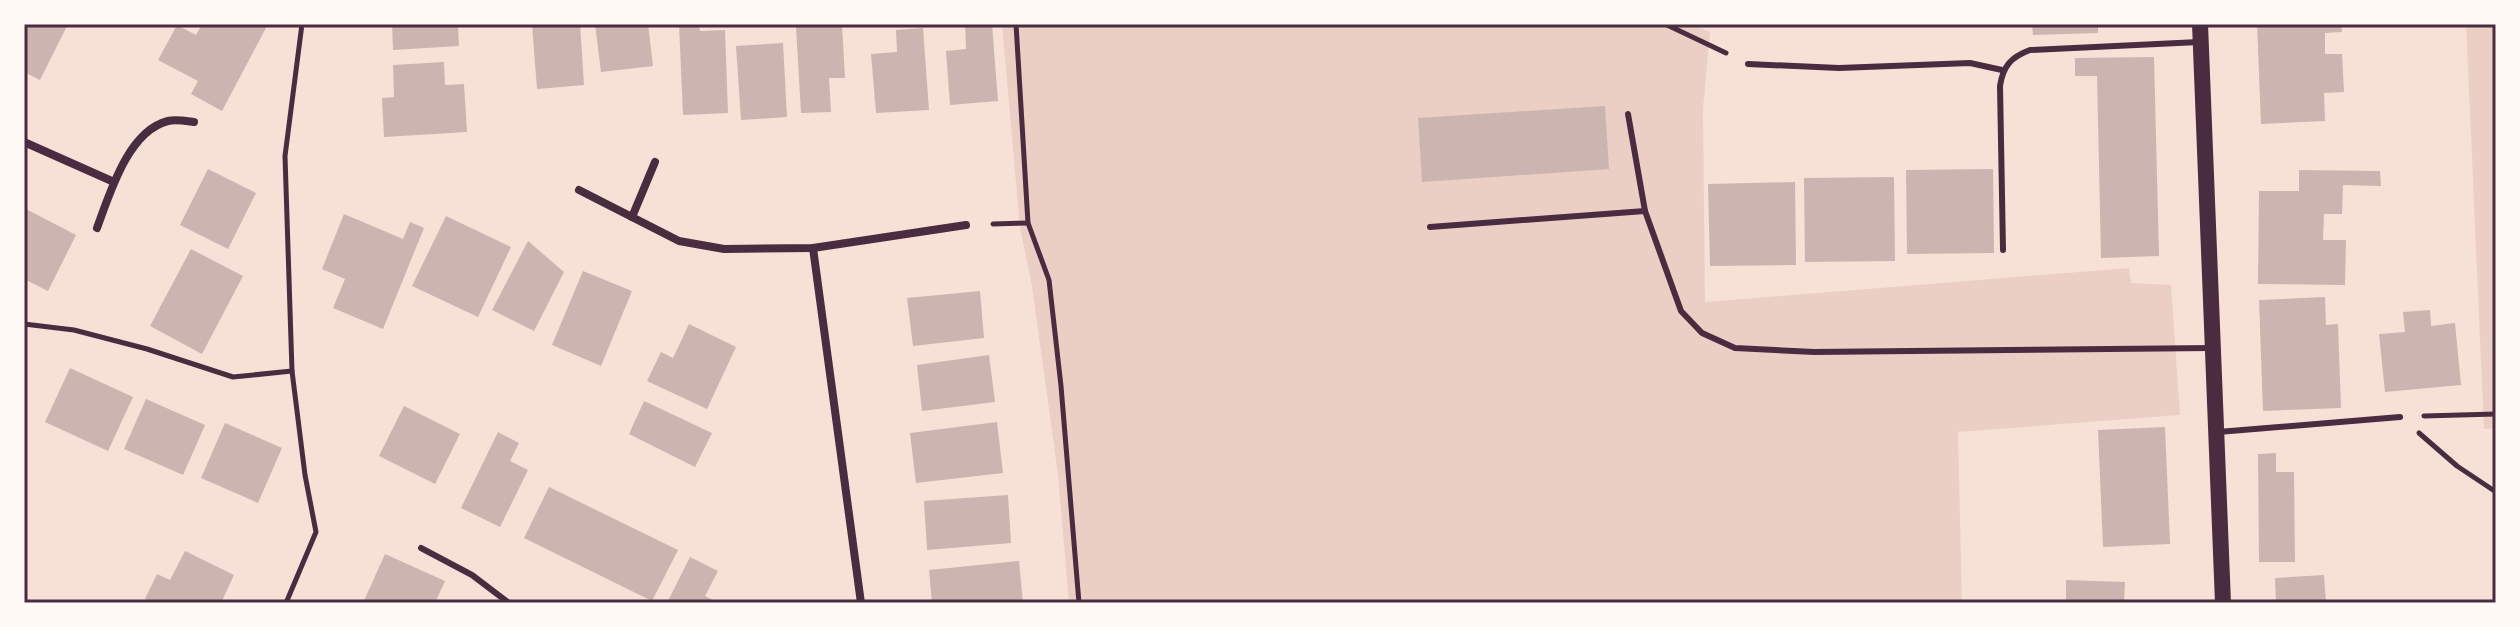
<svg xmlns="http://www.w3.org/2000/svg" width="2520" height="627" viewBox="0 0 2520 627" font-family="'Alegreya Sans',sans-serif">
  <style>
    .green { fill: #ebcfc5 }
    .building { fill: #ccb4b1 }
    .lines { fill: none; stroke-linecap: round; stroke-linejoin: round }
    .path { stroke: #4a2c40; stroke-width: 5 }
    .service { stroke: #4a2c40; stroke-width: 6 }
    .minor { stroke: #4a2c40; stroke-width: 8 }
    .secondary { stroke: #4a2c40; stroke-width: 16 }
    .neatline { fill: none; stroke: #4a2c40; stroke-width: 3 }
  </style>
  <rect width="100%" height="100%" fill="#f7e1d7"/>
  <!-- green -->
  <g class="green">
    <path d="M1002,24h687l21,8 -7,77 2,193 424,-34 2,15 40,2 9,130 -222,17 4,171h-893l-11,-128 -26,-189 -12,-58z"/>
    <path d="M2466,24h30v404l-12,1z"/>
  </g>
  <!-- building -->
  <g class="building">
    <path d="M24,24h44l-28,56 -16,-8z"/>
    <path d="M202,24h66l-46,87 -31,-17 7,-13 -40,-21 19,-35 19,10z"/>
    <path d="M392,24h66l1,22 -66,4z"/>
    <path d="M532,24h48l4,61 -47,4z"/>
    <path d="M595,24h53l5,42 -52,6z"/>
    <path d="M679,24h20l1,7 25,-1 3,83 -45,2z"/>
    <path d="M819,24h23l3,54h-16l2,34 -30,1 -5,-86 23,-1z"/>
    <path d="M965,24h27l6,77 -48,4 -4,-54 20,-2z"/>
    <path d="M2032,24h66v9l-65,2z"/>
    <path d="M2257,24h84l1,8 -17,1v21h17l2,38 -20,1 1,28 -64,3z"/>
    <path d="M923,28l6,82 -53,3 -5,-59 26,-2 -1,-22z"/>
    <path d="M783,43l4,74 -46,3 -5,-74z"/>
    <path d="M2154,57l5,199 -58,2 -4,-182h-22v-18z"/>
    <path d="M444,62l1,23 19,-1 3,48 -83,5 -2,-39 12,-1 -1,-32z"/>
    <path d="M1605,106l4,63 -187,13 -4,-64z"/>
    <path d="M208,169l48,24 -28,56 -48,-24z"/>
    <path d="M1993,169l1,84 -87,1 -1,-84z"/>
    <path d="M2299,170l81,1 1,15 -38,-1 -1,29h-18l-1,26h23l-1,45 -87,-1 1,-93h40z"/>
    <path d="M1894,177l1,84 -90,1 -1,-84z"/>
    <path d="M1795,182l1,83 -86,1 -2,-82z"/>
    <path d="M24,208l52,27 -28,56 -24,-12z"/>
    <path d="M344,214l59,25 7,-17 14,6 -41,101 -50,-21 12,-29 -23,-10z"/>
    <path d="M446,216l65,31 -33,70 -66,-31z"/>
    <path d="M528,241l36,31 -30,59 -42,-21z"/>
    <path d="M191,249l52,27 -41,78 -52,-28z"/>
    <path d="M583,271l49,20 -31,75 -49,-21z"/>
    <path d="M980,291l4,47 -71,8 -6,-48z"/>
    <path d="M2325,297l1,28 12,-1 3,84 -78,3 -4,-111z"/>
    <path d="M2430,310l1,16 24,-3 6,62 -76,7 -6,-58 26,-2 -2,-20z"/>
    <path d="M689,324l47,23 -29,62 -60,-28 14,-29 12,6z"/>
    <path d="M989,355l6,47 -73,9 -5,-46z"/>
    <path d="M70,368l63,29 -25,54 -63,-29z"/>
    <path d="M146,399l59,26 -22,50 -59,-26z"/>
    <path d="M644,401l68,32 -17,34 -66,-33z"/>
    <path d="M404,406l56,28 -25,50 -56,-28z"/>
    <path d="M997,422l6,51 -87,10 -6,-50z"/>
    <path d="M225,423l57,25 -24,55 -57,-25z"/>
    <path d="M2165,427l5,117 -67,3 -5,-117z"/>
    <path d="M498,432l21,11 -9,18 18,9 -28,57 -39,-19z"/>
    <path d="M2276,453v19h18l1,90h-36l-1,-108z"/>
    <path d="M549,487l129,63 -26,51 -128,-63z"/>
    <path d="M1008,495l3,48 -84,7 -3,-49z"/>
    <path d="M185,551l49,24 -13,28h-69l-7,-4 12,-25 13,6z"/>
    <path d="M385,554l60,27 -10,22h-72z"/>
    <path d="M690,557l28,14 -13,25 14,7h-52z"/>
    <path d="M1019,561l4,42h-91l-3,-33z"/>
    <path d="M2324,575l2,28h-50l-1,-25z"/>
    <path d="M2066,580l59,2 -1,21h-58z"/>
  </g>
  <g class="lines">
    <!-- path -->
    <g class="path">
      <path d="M1016,24l12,199 21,57 12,106 18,217"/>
      <path d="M1665,24l61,29"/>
      <path d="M993,224l35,-1"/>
      <path d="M24,324l50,6 73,19 86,28 59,-6"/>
      <path d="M2424,416l72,-2"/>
      <path d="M2419,433l38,33 39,26"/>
      <path d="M286,603l30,-71 -11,-57 -13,-104 -7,-215 17,-132"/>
    </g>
    <!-- service -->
    <g class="service">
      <path d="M1748,64l91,4 131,-5 32,7"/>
      <path d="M1628,114l17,97 36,100 21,22 33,15 79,4 398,-4"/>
      <path d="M1430,227l215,-16"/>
      <path d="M2003,250l-3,-164c3,-20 11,-29 30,-36l169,-8"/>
      <path d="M2218,432l182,-15"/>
      <path d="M421,548l51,27 37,28"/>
    </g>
    <!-- minor -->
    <g class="minor">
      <path d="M24,142l90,40"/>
      <path d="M579,190l100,51 45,8 89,-1 153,-23"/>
      <path d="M632,217l23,-55"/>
      <path d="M97,228c13,-35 31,-97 71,-107 8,-2 18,0 26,1"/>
      <path d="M813,248l48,355"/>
    </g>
    <!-- secondary -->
    <path class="secondary" d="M2200,24l23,579"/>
  </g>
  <!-- border -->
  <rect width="2520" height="627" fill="none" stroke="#fffaf5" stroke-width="52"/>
  <rect x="26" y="26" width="2468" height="575" class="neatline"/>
</svg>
